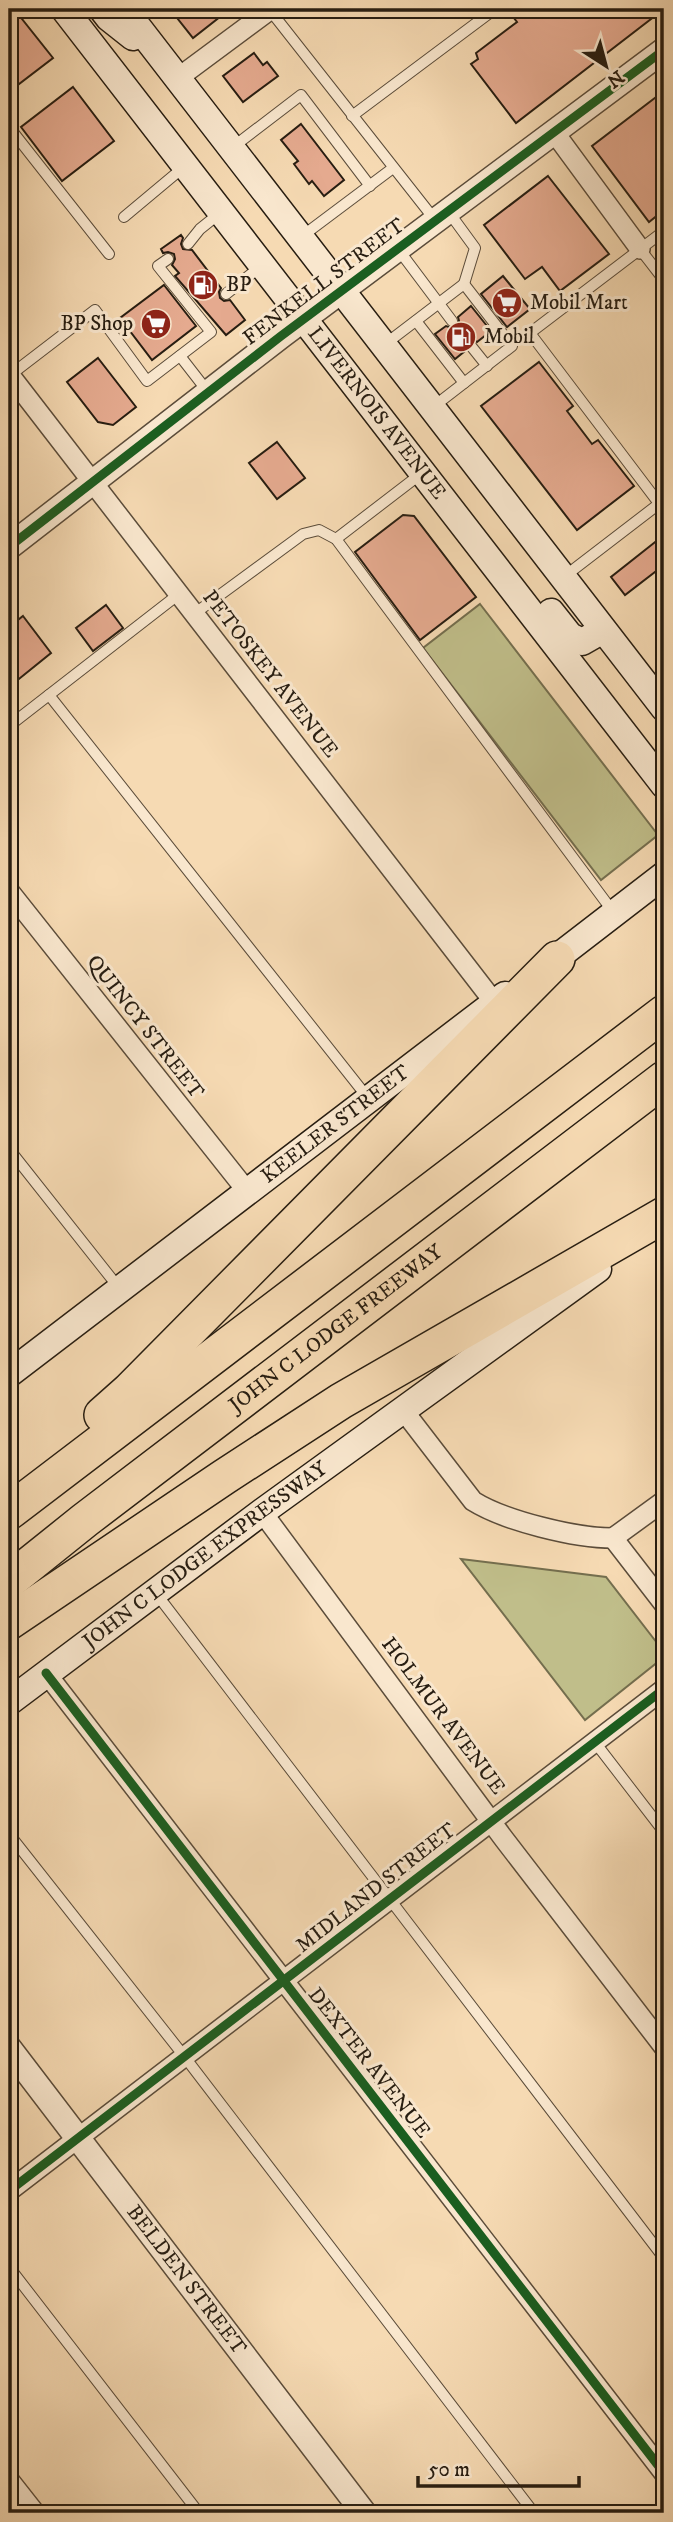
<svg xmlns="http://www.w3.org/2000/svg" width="673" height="2522" viewBox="0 0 673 2522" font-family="'IM FELL DW Pica',serif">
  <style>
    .green { fill: #c0be8a; stroke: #746e4e; stroke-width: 2 }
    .building { fill: #e5aa8f; stroke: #271d11; stroke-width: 2 }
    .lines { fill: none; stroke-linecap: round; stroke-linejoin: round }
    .service-casing { stroke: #5b4c3a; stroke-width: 12 }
    .minor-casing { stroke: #5b4c3a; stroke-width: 22 }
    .tertiary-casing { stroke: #5b4c3a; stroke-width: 27 }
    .secondary-casing { stroke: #271d11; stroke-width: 29 }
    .motorway-casing { stroke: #271d11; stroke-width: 38 }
    .service { stroke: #f9e7ce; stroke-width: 10 }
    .minor { stroke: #f9e7ce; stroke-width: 19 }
    .tertiary { stroke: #f9e7ce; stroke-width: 24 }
    .secondary { stroke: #f9e7ce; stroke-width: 26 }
    .motorway { stroke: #f6dab3; stroke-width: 35 }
    .cycleway-casing { stroke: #f9e7ce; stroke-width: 13 }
    .cycleway { stroke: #1b5e20; stroke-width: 9 }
    .labels { text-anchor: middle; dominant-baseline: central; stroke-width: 6; stroke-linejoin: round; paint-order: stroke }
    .street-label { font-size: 21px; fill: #271d11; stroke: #f9e7ce }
    .poi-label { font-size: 21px; fill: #271d11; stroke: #f9e7ce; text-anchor: start }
  </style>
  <rect width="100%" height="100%" fill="#f6dab3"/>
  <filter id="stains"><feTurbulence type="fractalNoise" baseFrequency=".00286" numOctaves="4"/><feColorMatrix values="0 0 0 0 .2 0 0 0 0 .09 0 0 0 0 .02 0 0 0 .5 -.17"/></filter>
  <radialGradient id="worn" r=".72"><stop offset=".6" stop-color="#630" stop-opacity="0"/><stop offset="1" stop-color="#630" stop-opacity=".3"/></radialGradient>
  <!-- green -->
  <g class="green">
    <path d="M480,604l178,231 -57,45 -178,-232z"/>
    <path d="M461,1559l145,18 58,75v5l-79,63z"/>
  </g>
  <!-- building -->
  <g class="building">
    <path d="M9,9h5l39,49 -34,26 -10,-13z"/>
    <path d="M170,9h60l-37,29z"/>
    <path d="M507,9h157l-148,114 -45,-59 7,-5 -2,-6 41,-31z"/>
    <path d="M254,53l9,12 4,-3 11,14 -35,26 -20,-26z"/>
    <path d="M73,87l41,54 -52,40 -41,-54z"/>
    <path d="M664,91v119l-15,12 -57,-76z"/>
    <path d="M301,124l43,56 -20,16 -12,-15 -3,3 -15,-20 4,-3 -17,-21z"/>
    <path d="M548,176l61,78 -49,37 -18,-24 -17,12 -41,-54z"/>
    <path d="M181,235l2,3 -2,6 2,5 9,1 29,38 -2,4 1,6 4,3 6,-1 15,20 -19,15 -51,-59 4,-3 -7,-8 3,-6 -1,-5 -6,-2 -5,1 -2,-4z"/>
    <path d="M503,276l27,33 -23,18 -26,-33z"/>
    <path d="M164,285l32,41 -44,34 -32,-42z"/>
    <path d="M471,306l20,25 -14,11 -4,-3 -6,1 -3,4 1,7 -10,8 -20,-25 11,-8 6,2 5,-2 2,-5 -1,-4z"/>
    <path d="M98,358l38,49 -23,18 -15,-3 -31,-40z"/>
    <path d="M539,362l34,44 -6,5 25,33 6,-4 36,46 -57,44 -96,-124z"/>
    <path d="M277,442l28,36 -28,21 -28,-36z"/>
    <path d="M403,515l11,1 62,81 -56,43 -65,-88z"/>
    <path d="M664,535v30l-39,30 -14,-18z"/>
    <path d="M106,605l17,23 -30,23 -17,-23z"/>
    <path d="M23,616l28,37 -42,34v-60z"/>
  </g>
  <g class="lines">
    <!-- service casing -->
    <g class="service-casing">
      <g id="service">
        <path d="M269,9l166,211"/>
        <path d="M352,116l143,-107"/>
        <path d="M9,127l100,127"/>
        <path d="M233,147l68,-52 69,91"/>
        <path d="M448,211l27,37 -11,36"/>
        <path d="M124,217l61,-51"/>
        <path d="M664,231l-134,102 134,177"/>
        <path d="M301,237l92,-69"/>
        <path d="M188,244l12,-15 20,-16"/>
        <path d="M398,249l54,72"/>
        <path d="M640,249l24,31"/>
        <path d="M226,294l34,-27"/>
        <path d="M416,321l48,62"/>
        <path d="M384,345l80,-61 48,62 -79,61"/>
        <path d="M471,346l16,20"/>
        <path d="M180,356l28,36"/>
        <path d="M9,376l86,-66 52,71 64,-49 -53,-66 10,-7"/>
        <path d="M336,539l86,-66"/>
        <path d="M565,576l99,-76"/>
        <path d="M194,614l109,-80 16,-4 17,9 278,374"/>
        <path d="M49,695l319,403"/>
        <path d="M9,726l170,-132"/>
        <path d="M9,1149l110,139"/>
        <path d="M155,1592l509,666"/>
        <path d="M594,1741l70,91"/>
        <path d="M9,1834l175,222 350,457"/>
        <path d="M9,2267l190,246"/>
      </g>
    </g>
    <!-- minor casing -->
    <g class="minor-casing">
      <g id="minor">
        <path d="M178,78l93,-69"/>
        <path d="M554,132l86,117"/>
        <path d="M9,374l485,628"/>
        <path d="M9,891l238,300"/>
        <path d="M403,1410l70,91c32,20 102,37 140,37"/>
        <path d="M262,1512l242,327 160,208"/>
        <path d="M613,1538l51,66"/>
        <path d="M613,1538l51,-37"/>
        <path d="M46,1673l618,800"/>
        <path d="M9,2191l655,-502"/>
        <path d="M9,2480l26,33"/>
      </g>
    </g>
    <!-- tertiary casing -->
    <g class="tertiary-casing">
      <g id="tertiary">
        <path d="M9,547l272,-211 383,-286"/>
        <path id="s1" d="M9,2048l355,465"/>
      </g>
    </g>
    <!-- secondary casing -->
    <g class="secondary-casing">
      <g id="secondary">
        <path id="s2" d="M64,9l600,776"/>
        <path d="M102,9l7,9 24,19"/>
        <path d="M124,9l540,699"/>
        <path d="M551,612l19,24 12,6 21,-12"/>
        <path d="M542,969l122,-94"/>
        <path id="s3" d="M9,1374l496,-379"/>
        <path id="s4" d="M9,1702l253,-190 336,-243"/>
      </g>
    </g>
    <!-- motorway casing -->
    <g class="motorway-casing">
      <g id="motorway">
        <path d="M102,1415l27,-24 428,-432"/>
        <path d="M9,1512l655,-499"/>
        <path id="s5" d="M9,1581l76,-61 579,-441"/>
        <path d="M9,1622l215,-145 117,-76 323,-186"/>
      </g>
    </g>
    <!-- service -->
    <use href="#service" class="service"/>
    <!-- minor -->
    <use href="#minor" class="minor"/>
    <!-- tertiary -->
    <use href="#tertiary" class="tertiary"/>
    <!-- secondary -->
    <use href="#secondary" class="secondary"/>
    <!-- motorway -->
    <use href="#motorway" class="motorway"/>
    <!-- cycleway casing -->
    <g class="cycleway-casing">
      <g id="cycleway">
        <path d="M9,547l272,-211 383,-286"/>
        <path d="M46,1673l618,800"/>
        <path d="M9,2191l655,-502"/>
      </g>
    </g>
    <!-- cycleway -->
    <use href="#cycleway" class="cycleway"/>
  </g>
  <!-- icons -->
  <defs>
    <g id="fuel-disc" transform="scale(1.575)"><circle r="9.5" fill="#8f2418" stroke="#f9e7ce"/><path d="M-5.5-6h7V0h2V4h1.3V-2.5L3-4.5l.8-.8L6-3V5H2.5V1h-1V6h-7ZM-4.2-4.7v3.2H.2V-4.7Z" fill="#fff"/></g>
    <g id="supermarket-disc" transform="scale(1.575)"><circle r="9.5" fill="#8f2418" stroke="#f9e7ce"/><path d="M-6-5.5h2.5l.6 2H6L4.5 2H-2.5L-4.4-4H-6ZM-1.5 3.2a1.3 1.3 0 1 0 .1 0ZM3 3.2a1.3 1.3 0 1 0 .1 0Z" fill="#fff"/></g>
  </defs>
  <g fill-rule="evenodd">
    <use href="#fuel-disc" x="203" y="285"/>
    <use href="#supermarket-disc" x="507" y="303"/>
    <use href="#supermarket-disc" x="156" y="324"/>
    <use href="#fuel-disc" x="461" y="337"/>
  </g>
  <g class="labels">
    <!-- street labels -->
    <g class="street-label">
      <text transform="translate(324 282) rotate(-37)">FENKELL STREET</text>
      <text stroke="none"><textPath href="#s2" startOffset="511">LIVERNOIS AVENUE</textPath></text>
      <text transform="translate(270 674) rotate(52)">PETOSKEY AVENUE</text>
      <text transform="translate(145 1027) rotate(52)">QUINCY STREET</text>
      <text stroke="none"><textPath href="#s3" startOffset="411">KEELER STREET</textPath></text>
      <text stroke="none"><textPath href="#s5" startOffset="413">JOHN C LODGE FREEWAY</textPath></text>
      <text stroke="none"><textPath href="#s4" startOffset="245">JOHN C LODGE EXPRESSWAY</textPath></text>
      <text transform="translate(443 1716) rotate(53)">HOLMUR AVENUE</text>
      <text transform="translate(376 1888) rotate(-38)">MIDLAND STREET</text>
      <text transform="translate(369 2063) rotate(52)">DEXTER AVENUE</text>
      <text stroke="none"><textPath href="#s1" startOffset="292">BELDEN STREET</textPath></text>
    </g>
    <!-- poi labels -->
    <g class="poi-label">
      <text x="226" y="285">BP</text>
      <text x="530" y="303">Mobil Mart</text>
      <text x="133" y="324" text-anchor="end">BP Shop</text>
      <text x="484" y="337">Mobil</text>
    </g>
  </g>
  <!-- margin -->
  <rect width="673" height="2522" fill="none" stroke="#f6dab3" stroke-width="35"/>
  <rect x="10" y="10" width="652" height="2501" fill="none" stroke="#271d11" stroke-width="3.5"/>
  <rect x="18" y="18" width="638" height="2487" fill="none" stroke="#271d11" stroke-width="2"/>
  <!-- north arrow -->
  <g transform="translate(606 66) rotate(144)" stroke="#f9e7ce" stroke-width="5" paint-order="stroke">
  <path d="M0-5L12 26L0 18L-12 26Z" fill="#271d11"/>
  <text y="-10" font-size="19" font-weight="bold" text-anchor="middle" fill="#271d11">N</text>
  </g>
  <!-- scale -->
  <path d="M418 2476v10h161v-10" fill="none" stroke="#271d11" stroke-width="3.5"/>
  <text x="428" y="2476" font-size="21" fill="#271d11" stroke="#f9e7ce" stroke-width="5" paint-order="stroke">50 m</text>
  <rect width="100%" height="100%" filter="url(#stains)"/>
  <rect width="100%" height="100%" fill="url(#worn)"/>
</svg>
